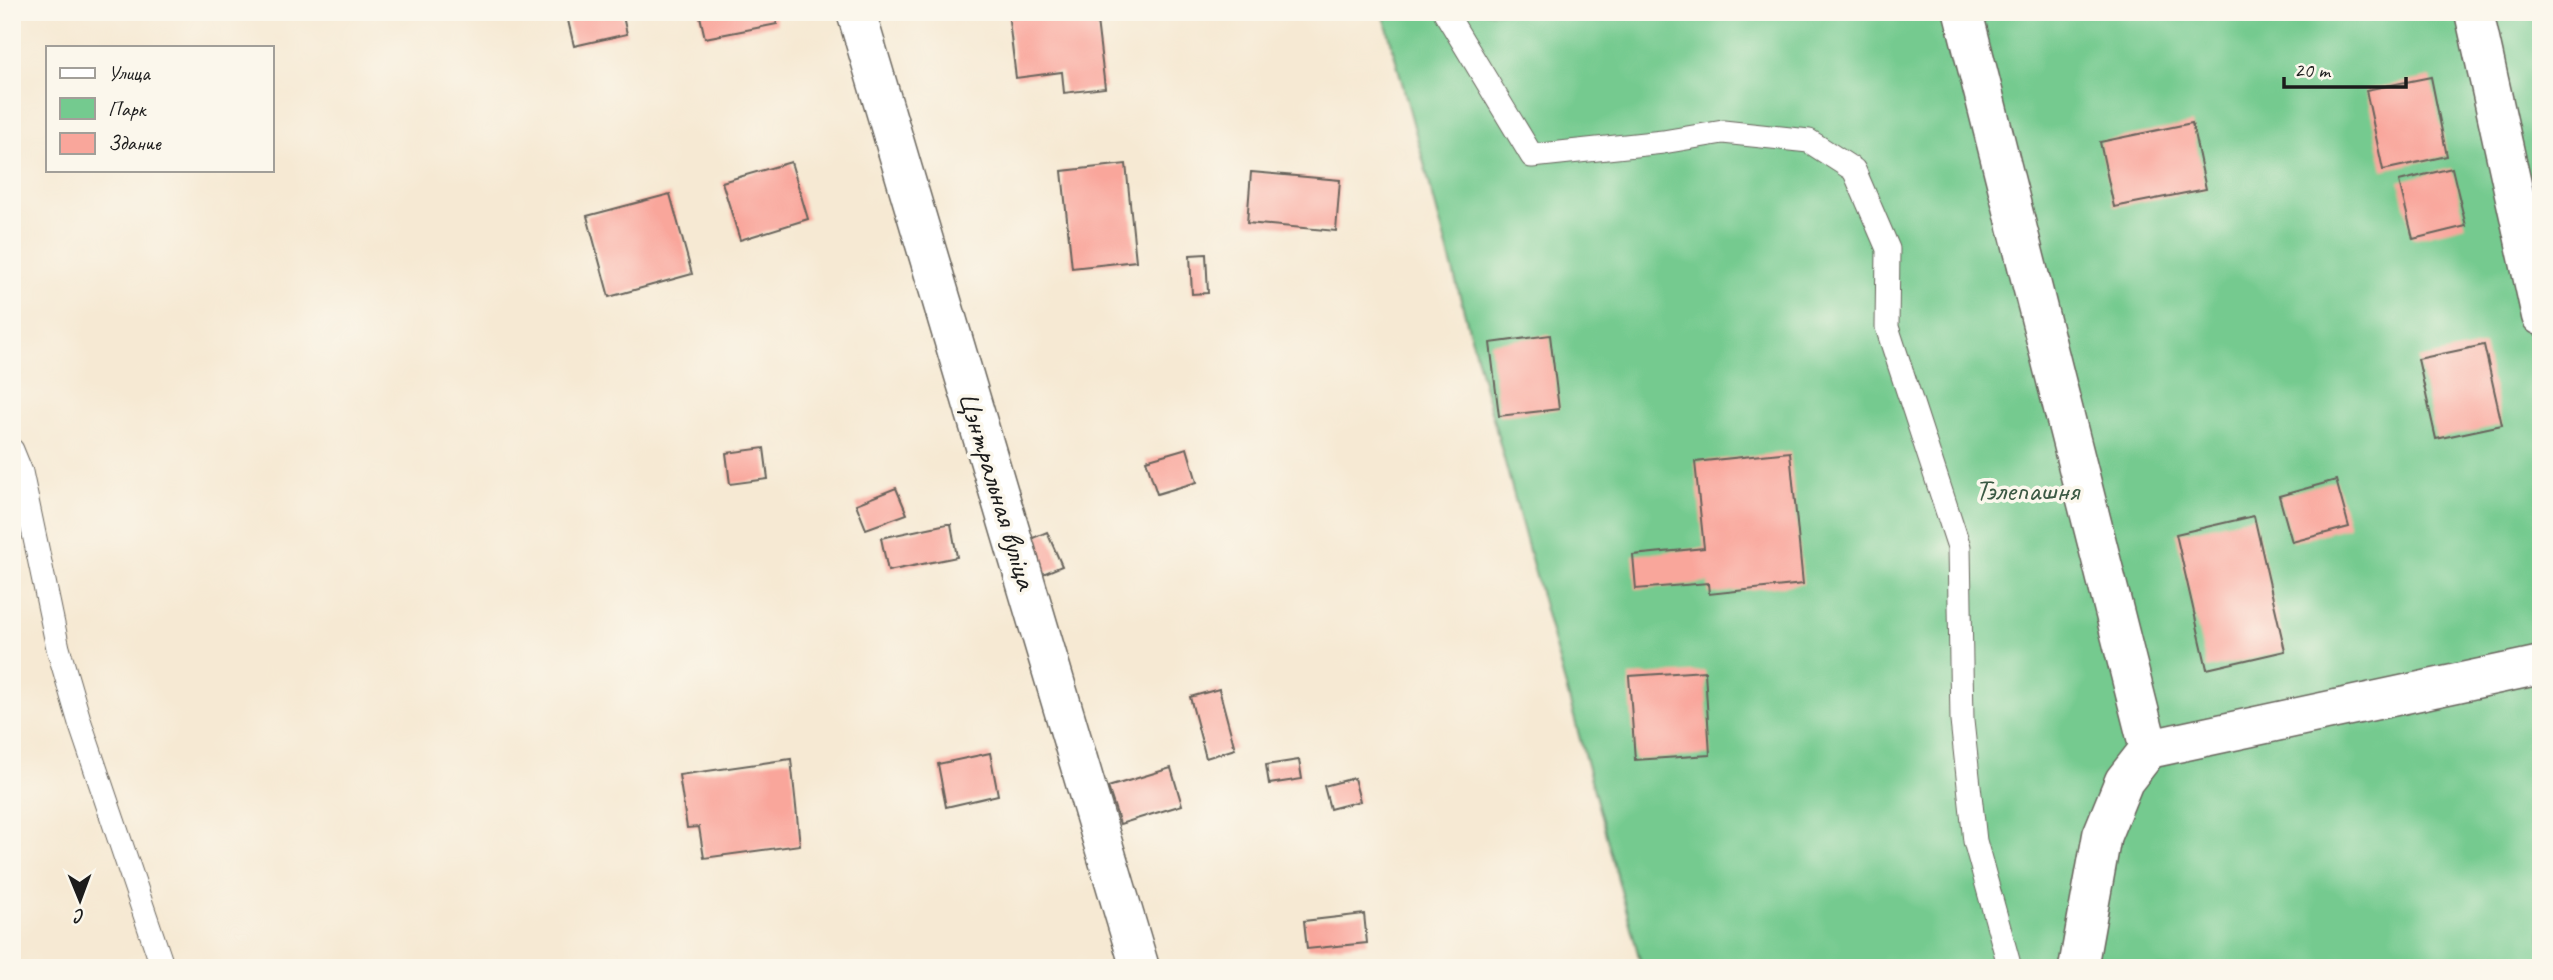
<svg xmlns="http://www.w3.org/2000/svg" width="2553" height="980" viewBox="0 0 2553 980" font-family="Caveat,sans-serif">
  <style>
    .green { fill: #74ca8f; stroke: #487356; stroke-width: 2 }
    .building { fill: #f9a69b }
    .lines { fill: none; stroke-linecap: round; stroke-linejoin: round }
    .lane-casing { stroke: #68645c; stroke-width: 25 }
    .street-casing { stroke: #68645c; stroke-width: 41 }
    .lane { stroke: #fff; stroke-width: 23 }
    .street { stroke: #fff; stroke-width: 38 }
    .labels { text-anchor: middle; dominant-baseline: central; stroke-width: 7; stroke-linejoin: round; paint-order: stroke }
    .street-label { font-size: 30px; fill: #1c1c1c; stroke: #fbf7ec }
    .park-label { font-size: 30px; fill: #3b5944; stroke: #fbf7ec }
  </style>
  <rect width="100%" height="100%" fill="#fbf7ec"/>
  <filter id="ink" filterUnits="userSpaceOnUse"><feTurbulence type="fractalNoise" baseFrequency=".0143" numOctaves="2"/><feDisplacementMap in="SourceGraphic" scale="14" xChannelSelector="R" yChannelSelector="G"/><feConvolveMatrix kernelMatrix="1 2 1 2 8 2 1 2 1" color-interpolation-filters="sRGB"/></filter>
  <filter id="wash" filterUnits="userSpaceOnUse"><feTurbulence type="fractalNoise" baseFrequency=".00686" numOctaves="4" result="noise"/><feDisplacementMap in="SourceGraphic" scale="28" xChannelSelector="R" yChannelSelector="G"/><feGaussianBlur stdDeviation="1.57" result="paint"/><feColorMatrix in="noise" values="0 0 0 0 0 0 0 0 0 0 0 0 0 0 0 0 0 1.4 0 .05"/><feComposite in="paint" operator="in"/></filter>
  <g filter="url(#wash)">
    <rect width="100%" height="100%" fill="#f6e9d3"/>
    <!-- green -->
    <path class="green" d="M1383,12h1158v956h-899z"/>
    <g id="blocks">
      <!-- building -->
      <g class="building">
        <path d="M566,12h56l5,22 -53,12z"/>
        <path d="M699,12h75l3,12 -72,14z"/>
        <path d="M1008,12h88l9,76 -41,5 -2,-21 -46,6z"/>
        <path d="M2431,77l16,79 -64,14 -17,-80z"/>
        <path d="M2192,123l14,66 -92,18 -14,-65z"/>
        <path d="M791,162l17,57 -68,21 -18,-58z"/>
        <path d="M1126,164l10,97 -64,7 -10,-97z"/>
        <path d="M2452,168l14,58 -53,13 -14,-58z"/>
        <path d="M1251,172l89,8 -4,51 -89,-8z"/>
        <path d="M670,194l22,80 -83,23 -22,-81z"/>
        <path d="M1206,254l2,39 -16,1 -2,-39z"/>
        <path d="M1550,335l9,74 -60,7 -9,-73z"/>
        <path d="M2484,345l18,80 -66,14 -18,-80z"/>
        <path d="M764,448l4,31 -38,5 -4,-31z"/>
        <path d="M1187,448l10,34 -40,12 -11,-34z"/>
        <path d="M1790,452l13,132 -94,10 -1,-11 -72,6 -3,-34 71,-7 -9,-86z"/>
        <path d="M2336,480l13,47 -57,15 -13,-46z"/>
        <path d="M896,488l11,26 -41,15 -10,-25z"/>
        <path d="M2254,516l31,135 -78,18 -31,-135z"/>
        <path d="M947,524h4l6,33 -69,14 -7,-33z"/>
        <path d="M1047,532l15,34 -19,8 -15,-34z"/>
        <path d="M1705,671l5,84 -75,5 -6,-84z"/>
        <path d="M1219,689l16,60 -29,9 -16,-61z"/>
        <path d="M990,753l8,42 -52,12 -8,-43z"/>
        <path d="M791,759l9,86 -96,13 -5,-31 -12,1 -8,-53z"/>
        <path d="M1299,760l3,19 -33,5 -3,-19z"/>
        <path d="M1171,768l11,37 -62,19 -12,-37z"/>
        <path d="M1354,778l6,23 -30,8 -6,-23z"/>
        <path d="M1364,914l3,29 -60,6 -3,-28z"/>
      </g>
    </g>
  </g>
  <g filter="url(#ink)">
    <use href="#blocks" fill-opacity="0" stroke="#68645c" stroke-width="2"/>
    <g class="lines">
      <!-- lane casing -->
      <g class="lane-casing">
        <g id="lane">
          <path d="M1445,12l87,144 131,-14 60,-10 86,9 45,29 34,79 -1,78 72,220 3,174 13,120 35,127"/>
          <path d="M12,450l9,22 37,176 22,75 83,245"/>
        </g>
      </g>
      <!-- street casing -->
      <g class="street-casing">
        <g id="street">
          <path d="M856,12l284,956"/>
          <path d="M1963,12l186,737"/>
          <path d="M2474,12l67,304"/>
          <path d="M2078,968l24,-133 22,-54 25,-32 392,-84"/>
        </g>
      </g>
      <!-- lane -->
      <use href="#lane" class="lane"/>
      <!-- street -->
      <use href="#street" class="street"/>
    </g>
  </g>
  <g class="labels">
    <!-- street labels -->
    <g class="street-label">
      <text transform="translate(998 490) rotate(73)">Цэнтральная вуліца</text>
    </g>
    <!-- park labels -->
    <g class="park-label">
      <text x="2027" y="490">Тэлепашня</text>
    </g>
  </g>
  <!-- margin -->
  <rect width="2553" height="980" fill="none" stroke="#fbf7ec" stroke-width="42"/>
  <!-- legend -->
  <rect x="46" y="46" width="228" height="126" fill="#fbf7ec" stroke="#a29f99" stroke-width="2"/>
  <rect x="60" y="68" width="35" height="10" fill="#ffffff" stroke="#a29f99" stroke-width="2"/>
  <text x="108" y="80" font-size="21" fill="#1c1c1c">Улица</text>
  <rect x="60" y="98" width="35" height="21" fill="#74ca8f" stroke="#a29f99" stroke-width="2"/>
  <text x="108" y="116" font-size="21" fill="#1c1c1c">Парк</text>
  <rect x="60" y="133" width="35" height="21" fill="#f9a69b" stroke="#a29f99" stroke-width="2"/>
  <text x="108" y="150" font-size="21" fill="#1c1c1c">Здание</text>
  <!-- north arrow -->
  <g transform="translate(80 900) rotate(179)" stroke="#fbf7ec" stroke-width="5" paint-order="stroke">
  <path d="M0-5L12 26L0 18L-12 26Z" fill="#1c1c1c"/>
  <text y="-10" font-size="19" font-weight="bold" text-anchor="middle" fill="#1c1c1c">С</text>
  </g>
  <!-- scale -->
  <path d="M2284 77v10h122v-10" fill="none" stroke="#1c1c1c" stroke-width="3.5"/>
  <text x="2294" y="77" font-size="21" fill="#1c1c1c" stroke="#fbf7ec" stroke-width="5" paint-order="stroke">20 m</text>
</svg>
